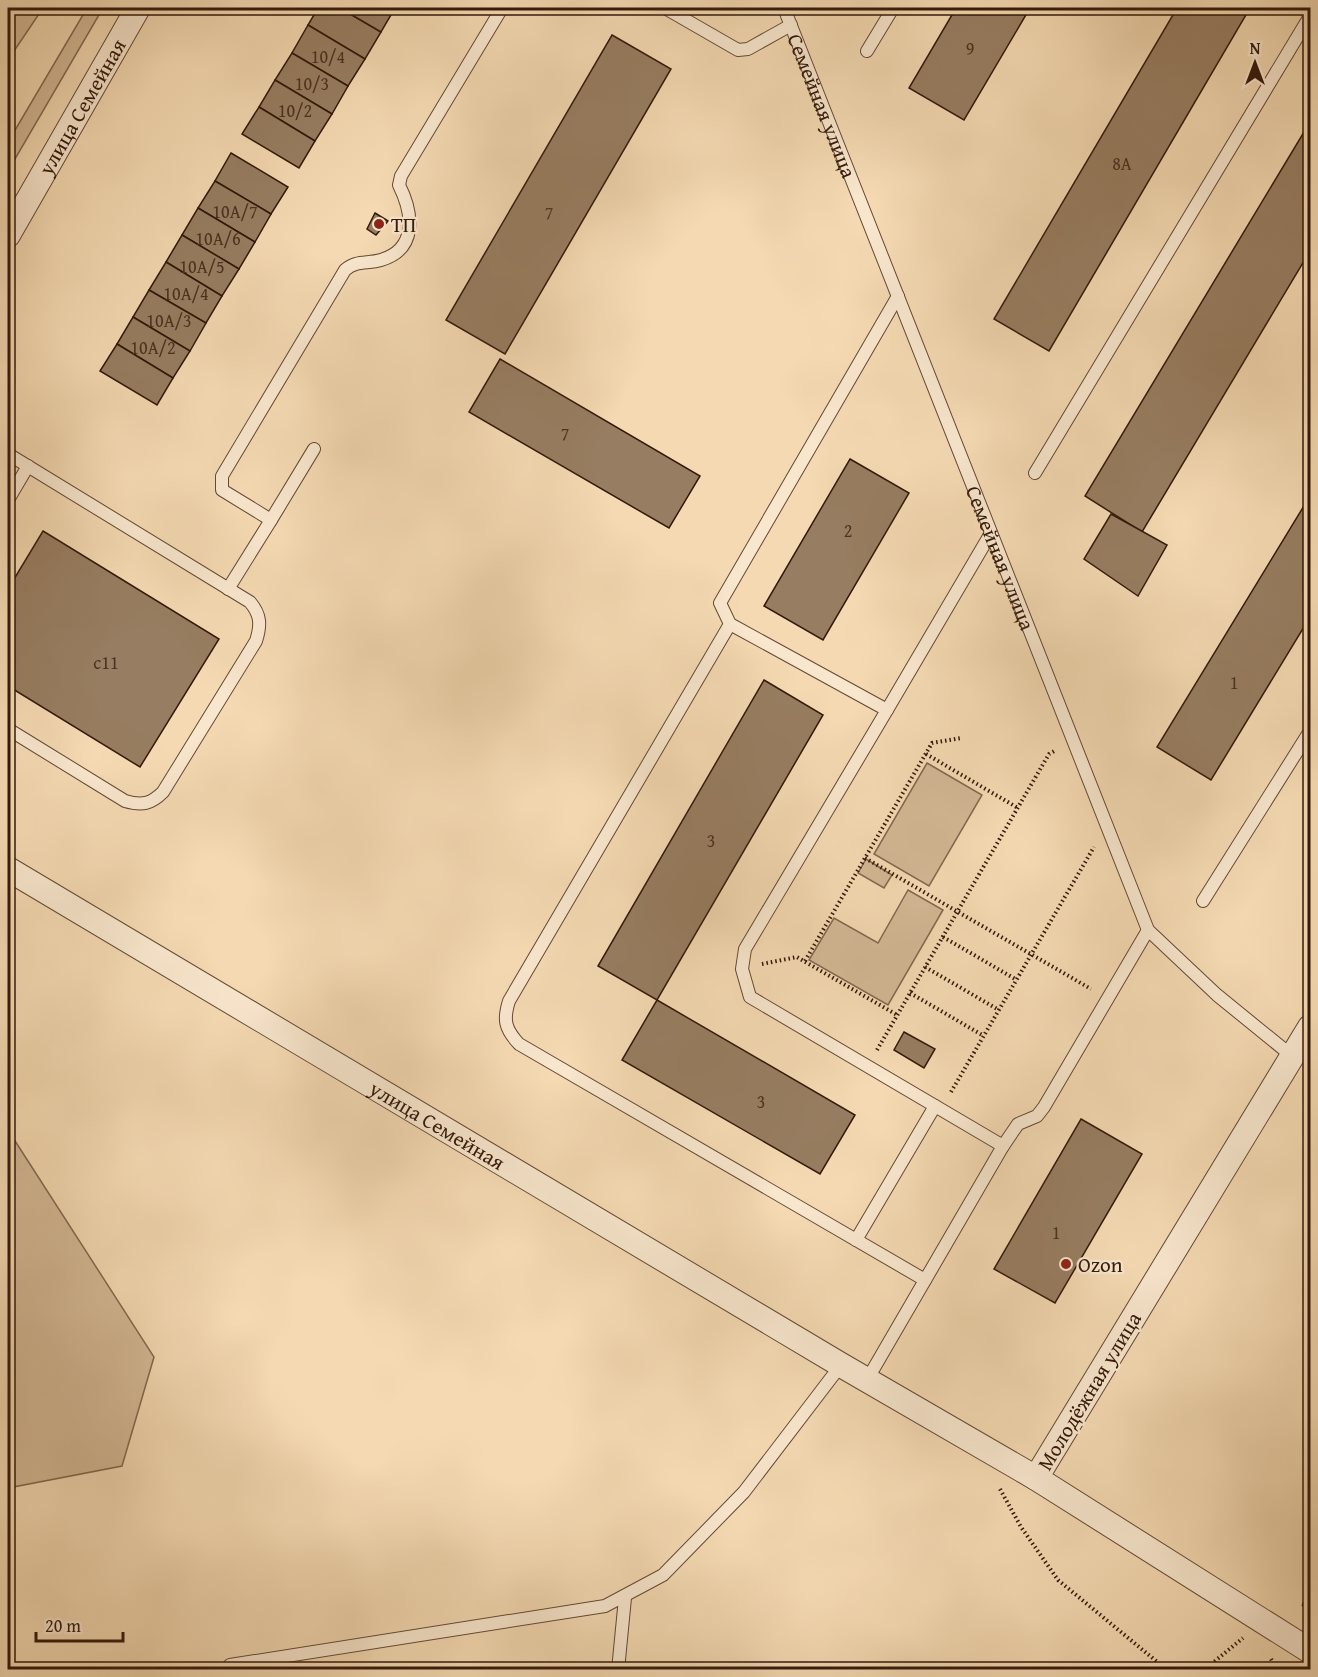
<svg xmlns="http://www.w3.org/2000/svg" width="1318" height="1677" viewBox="0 0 1318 1677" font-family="'Gentium Book Plus',serif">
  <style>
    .green { fill: #d3b895; stroke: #836850; stroke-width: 1.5 }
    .building { fill: #977d61; stroke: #33190a; stroke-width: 1.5 }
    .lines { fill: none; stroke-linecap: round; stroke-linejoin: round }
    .service-casing { stroke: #634934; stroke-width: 14 }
    .minor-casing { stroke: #634934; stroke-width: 26 }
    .path { stroke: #33190a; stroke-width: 4; stroke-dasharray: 1.5 3; stroke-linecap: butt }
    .service { stroke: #f8e6cd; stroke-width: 12 }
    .minor { stroke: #f8e6cd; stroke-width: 24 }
    .poi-dot { fill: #8f2418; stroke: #f8e6cd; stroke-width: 2 }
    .labels { text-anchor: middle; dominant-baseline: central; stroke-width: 4.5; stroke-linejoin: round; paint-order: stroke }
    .number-label { font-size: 18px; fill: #4c3220 }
    .street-label { font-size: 21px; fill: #33190a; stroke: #f8e6cd }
    .poi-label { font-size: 21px; fill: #33190a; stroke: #f8e6cd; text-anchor: start }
  </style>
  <rect width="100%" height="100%" fill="#f4d9b2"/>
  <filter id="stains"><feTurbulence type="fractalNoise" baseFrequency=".00333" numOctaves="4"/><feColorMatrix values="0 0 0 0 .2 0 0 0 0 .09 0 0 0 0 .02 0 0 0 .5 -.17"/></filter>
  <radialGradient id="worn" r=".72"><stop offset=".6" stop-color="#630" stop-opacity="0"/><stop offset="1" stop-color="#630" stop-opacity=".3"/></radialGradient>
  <!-- green -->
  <g class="green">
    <path d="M8,8h35l-35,52z"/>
    <path d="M87,8h16l-95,163v-29z"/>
    <path d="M927,763l55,32 -53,91 -55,-32z"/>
    <path d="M866,859l26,16 -8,13 -26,-15z"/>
    <path d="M908,890l35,20 -55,95 -79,-45 25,-42 44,25z"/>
    <path d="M8,1130l146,227 -32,109 -114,22z"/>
  </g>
  <!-- building -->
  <g class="building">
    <path d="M318,8h22l41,24 -16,27 -57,-34z"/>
    <path d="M340,8h55l-14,24z"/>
    <path d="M956,8h74l-66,112 -55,-32z"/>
    <path d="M1177,8h73l-201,343 -55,-32z"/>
    <path d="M308,25l57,34 -17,27 -56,-33z"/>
    <path d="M612,35l59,34 -166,285 -59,-34z"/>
    <path d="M292,53l56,33 -16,28 -57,-34z"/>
    <path d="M275,80l57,34 -17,27 -56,-34z"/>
    <path d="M259,107l56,34 -16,27 -57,-34z"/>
    <path d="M1310,122v129l-168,281 -57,-36z"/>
    <path d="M231,153l57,34 -17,27 -56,-33z"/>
    <path d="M215,181l56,33 -16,28 -57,-34z"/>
    <path d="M198,208l57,34 -16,27 -57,-34z"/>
    <path d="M375,213l13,8 -12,14 -9,-6z"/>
    <path d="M182,235l57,34 -17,27 -56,-34z"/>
    <path d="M166,262l56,34 -16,27 -57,-33z"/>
    <path d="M149,290l57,33 -16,28 -57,-34z"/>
    <path d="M133,317l57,34 -17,27 -56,-34z"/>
    <path d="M117,344l56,34 -16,27 -57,-34z"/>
    <path d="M500,359l200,117 -31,52 -200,-116z"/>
    <path d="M850,459l59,34 -86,147 -59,-34z"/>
    <path d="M1310,496v121l-99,163 -54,-33z"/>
    <path d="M1111,514l56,31 -29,51 -54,-37z"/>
    <path d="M43,531l176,108 -79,128 -132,-81v-97z"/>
    <path d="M764,680l59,35 -166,285 -59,-34z"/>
    <path d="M657,1000l198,115 -35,59 -198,-114z"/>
    <path d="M904,1032l31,17 -11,19 -30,-18z"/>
    <path d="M1081,1119l61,35 -87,149 -61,-34z"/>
  </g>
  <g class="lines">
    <!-- service casing -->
    <g class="service-casing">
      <g id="service">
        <path d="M665,8l73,42 10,-1 43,-24"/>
        <path id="s1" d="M784,8l364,922 69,65 75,61"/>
        <path d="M867,51l26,-43"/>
        <path d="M8,454l242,148c11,13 11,23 6,39l-93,151c-12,12 -21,14 -38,9l-117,-72"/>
        <path d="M1035,473l275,-457"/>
        <path d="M8,500l20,-34"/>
        <path d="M271,520l43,-71"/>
        <path d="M228,589l43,-69 -49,-30v-14l123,-206c11,-10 22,-6 36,-10 37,-11 32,-47 18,-75l2,-9 101,-168"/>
        <path d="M730,624l-221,377c-6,19 -4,28 10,43l406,236"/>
        <path d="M887,710l104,-177"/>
        <path d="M1203,901l107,-170"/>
        <path d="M1003,1146l15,-22 19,-8 7,-9 104,-177"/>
        <path d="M856,1240l79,-134"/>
        <path d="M867,1380l136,-234 -253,-149 -8,-28 3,-20 142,-239 -157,-86 -10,-21 178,-307"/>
        <path d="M225,1670l5,-5 375,-59 58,-31 81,-83 97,-127"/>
        <path d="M618,1670l7,-72"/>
      </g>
    </g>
    <!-- minor casing -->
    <g class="minor-casing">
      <g id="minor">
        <path id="s2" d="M8,235l130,-227"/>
        <path id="s3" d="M8,869l833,496 195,113"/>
        <path d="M1310,1027l-274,451 274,173"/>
      </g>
    </g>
    <!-- path -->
    <g class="path">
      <path d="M926,754l92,54"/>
      <path d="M865,858l226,131"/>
      <path d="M943,937l74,43"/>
      <path d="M805,961l127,-218 29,-5"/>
      <path d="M762,964l35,-7 100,58"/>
      <path d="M925,967l74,43"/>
      <path d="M910,993l74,43"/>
      <path d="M877,1050l172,-296 7,-4"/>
      <path d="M951,1092l143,-245"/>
      <path d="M1000,1489l21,38 37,53 109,90"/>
      <path d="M1302,1604l8,2"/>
      <path d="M1271,1659l6,11"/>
      <path d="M1204,1670l39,-32"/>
    </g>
    <!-- service -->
    <use href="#service" class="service"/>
    <!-- minor -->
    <use href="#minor" class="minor"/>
  </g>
  <!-- markers -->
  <g class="poi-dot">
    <circle cx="379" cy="224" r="6"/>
    <circle cx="1066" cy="1264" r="6"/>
  </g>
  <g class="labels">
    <!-- number labels -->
    <g class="number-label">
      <text x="970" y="48">9</text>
      <text x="328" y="56">10/4</text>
      <text x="312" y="83">10/3</text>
      <text x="295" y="110">10/2</text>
      <text x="1122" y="163">8А</text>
      <text x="235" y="211">10А/7</text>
      <text x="549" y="212">7</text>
      <text x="218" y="238">10А/6</text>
      <text x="202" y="266">10А/5</text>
      <text x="186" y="293">10А/4</text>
      <text x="169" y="320">10А/3</text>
      <text x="153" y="347">10А/2</text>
      <text x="565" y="433">7</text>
      <text x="848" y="530">2</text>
      <text x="106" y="662">с11</text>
      <text x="1234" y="682">1</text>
      <text x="711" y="840">3</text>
      <text x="761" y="1101">3</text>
      <text x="1056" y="1232">1</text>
    </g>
    <!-- street labels -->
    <g class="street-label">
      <text stroke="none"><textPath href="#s2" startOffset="148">улица Семейная</textPath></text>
      <text stroke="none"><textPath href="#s1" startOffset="105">Семейная улица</textPath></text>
      <text stroke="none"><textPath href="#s1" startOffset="591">Семейная улица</textPath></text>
      <text stroke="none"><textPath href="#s3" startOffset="500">улица Семейная</textPath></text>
      <text transform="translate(1089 1391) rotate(-59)">Молодёжная улица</text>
    </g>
    <!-- poi labels -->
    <g class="poi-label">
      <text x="391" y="224">ТП</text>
      <text x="1078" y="1264">Ozon</text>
    </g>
  </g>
  <!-- margin -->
  <rect width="1318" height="1677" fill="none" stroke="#f4d9b2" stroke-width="30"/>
  <rect x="9" y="9" width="1300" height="1659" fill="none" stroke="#33190a" stroke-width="3"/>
  <rect x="15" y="15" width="1288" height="1647" fill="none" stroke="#33190a" stroke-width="1.5"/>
  <!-- north arrow -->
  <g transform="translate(1255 63)" stroke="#f8e6cd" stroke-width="4.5" paint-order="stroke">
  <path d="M0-4.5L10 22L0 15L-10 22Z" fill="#33190a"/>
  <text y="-9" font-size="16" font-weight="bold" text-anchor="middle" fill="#33190a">N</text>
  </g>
  <!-- scale -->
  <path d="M36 1632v9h87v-9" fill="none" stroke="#33190a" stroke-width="3"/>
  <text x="45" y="1632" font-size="18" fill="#33190a" stroke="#f8e6cd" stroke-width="4.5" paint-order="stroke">20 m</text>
  <rect width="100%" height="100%" filter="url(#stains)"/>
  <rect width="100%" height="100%" fill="url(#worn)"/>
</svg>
